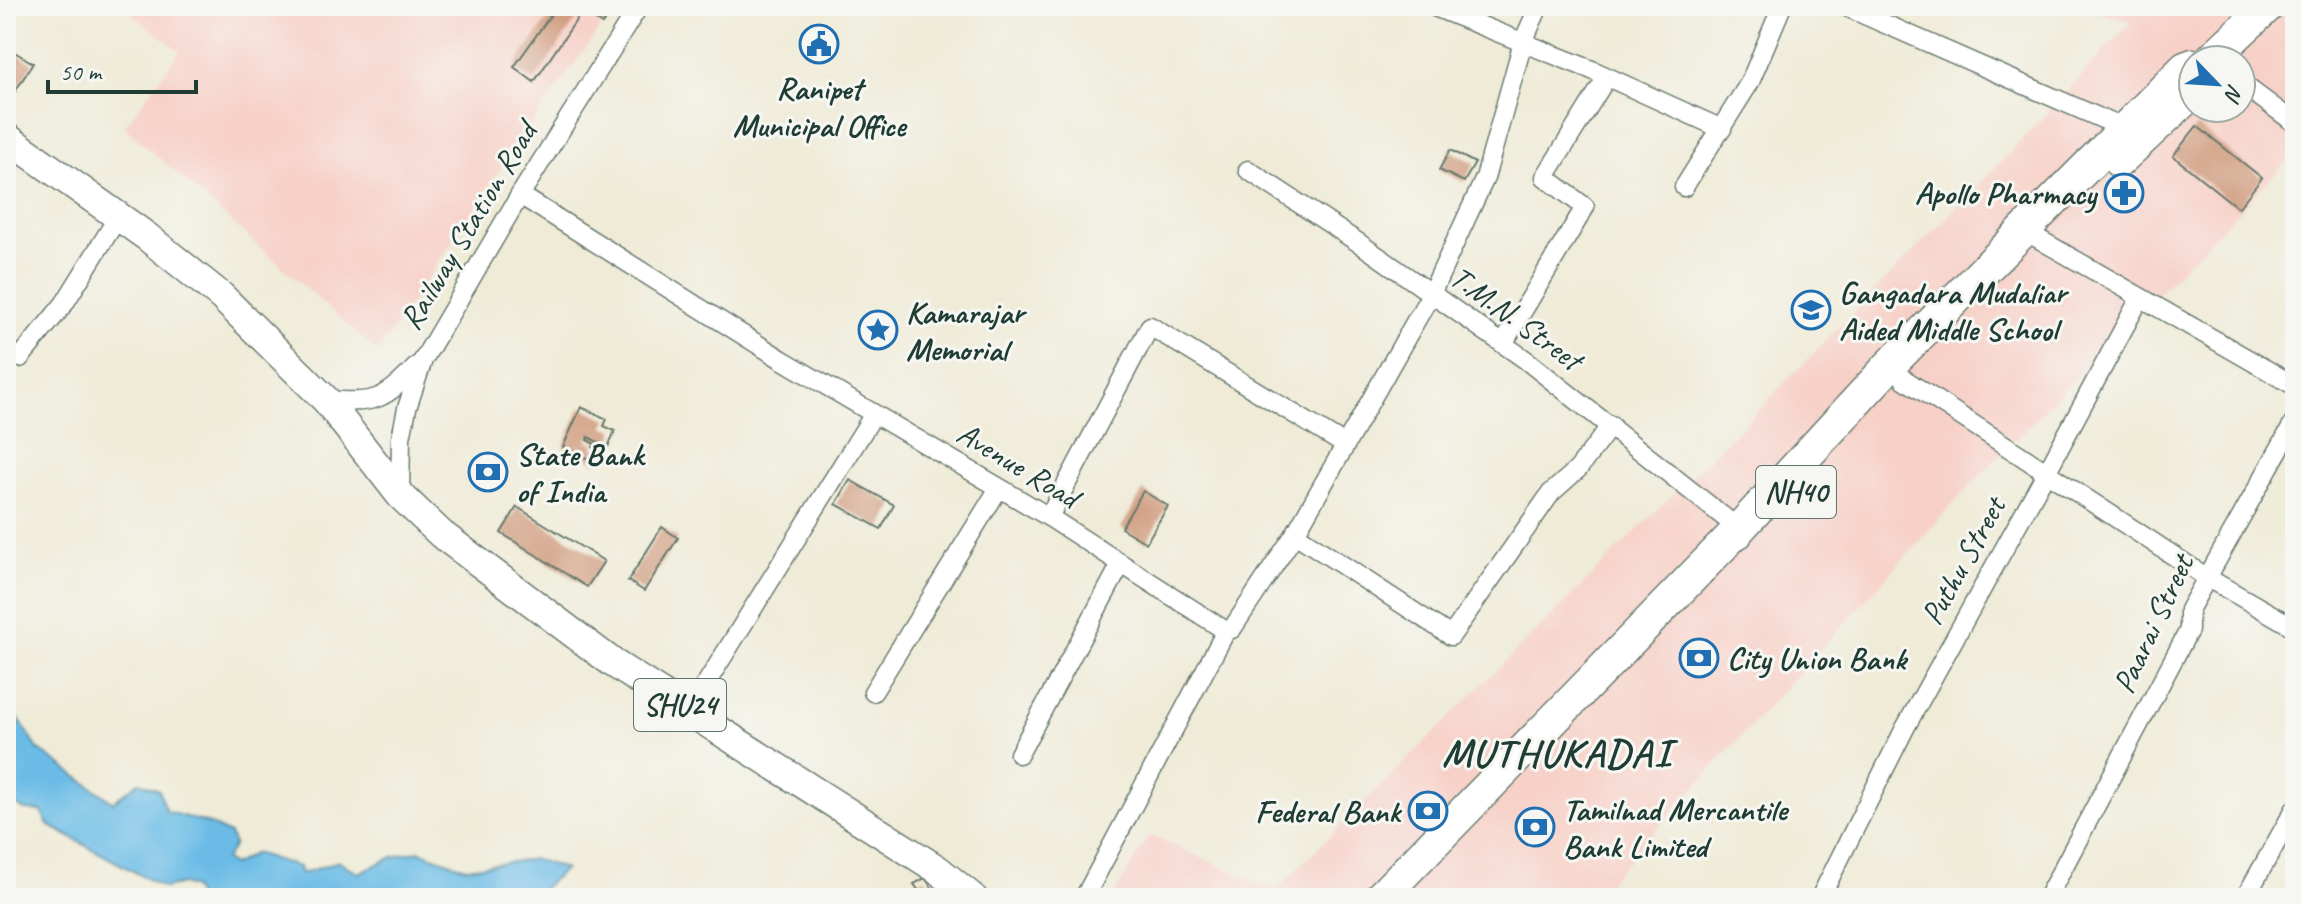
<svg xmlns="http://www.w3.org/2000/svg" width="2301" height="904" viewBox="0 0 2301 904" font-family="Caveat,sans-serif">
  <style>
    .built { fill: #f7d1c8; fill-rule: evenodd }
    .water { fill: #6bbce6; stroke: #457c8d; stroke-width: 2 }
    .building { fill: #d2a084 }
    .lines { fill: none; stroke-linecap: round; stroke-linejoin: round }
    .street-casing { stroke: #687a6d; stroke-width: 21 }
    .primary-casing { stroke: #687a6d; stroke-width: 31 }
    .highway-casing { stroke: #687a6d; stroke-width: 35 }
    .street { stroke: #fff; stroke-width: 18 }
    .primary { stroke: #fff; stroke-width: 28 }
    .highway { stroke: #fff; stroke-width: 32 }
    .labels { text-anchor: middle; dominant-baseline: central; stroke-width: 6; stroke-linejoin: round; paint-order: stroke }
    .shield { fill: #f6f6f2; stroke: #60746d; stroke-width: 2 }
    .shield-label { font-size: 30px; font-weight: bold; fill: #1f3d34 }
    .poi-label { font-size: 32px; font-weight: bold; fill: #1f3d34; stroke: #f6f6f2; text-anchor: start }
    .street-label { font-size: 32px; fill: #1f3d34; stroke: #f6f6f2 }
    .district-label { font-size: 40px; font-weight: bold; letter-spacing: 2px; fill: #1f3d34; stroke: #f6f6f2 }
  </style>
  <rect width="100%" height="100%" fill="#f6f6f2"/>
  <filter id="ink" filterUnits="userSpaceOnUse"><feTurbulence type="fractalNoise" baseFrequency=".0125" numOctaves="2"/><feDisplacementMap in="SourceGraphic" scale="16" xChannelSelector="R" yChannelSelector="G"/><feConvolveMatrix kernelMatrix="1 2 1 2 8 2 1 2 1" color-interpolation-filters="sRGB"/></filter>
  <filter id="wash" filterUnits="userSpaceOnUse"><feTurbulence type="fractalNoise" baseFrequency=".006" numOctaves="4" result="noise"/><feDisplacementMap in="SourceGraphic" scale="32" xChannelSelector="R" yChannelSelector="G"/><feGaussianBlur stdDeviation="1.8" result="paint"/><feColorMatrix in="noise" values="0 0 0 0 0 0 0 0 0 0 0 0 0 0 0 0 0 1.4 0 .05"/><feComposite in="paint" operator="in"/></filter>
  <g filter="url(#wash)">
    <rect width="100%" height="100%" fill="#efebd7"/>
    <!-- built -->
    <g class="built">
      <path d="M121,6h495l-96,134 -142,212 -254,-225 56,-76z"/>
      <path d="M2076,6h219v147l-329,337 -372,408h-471l-8,-4 34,-59 127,55 491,-489 234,-239 130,-140zM2193,60h48v48h-48z"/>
    </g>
    <!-- water -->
    <path class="water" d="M6,700l32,49 75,53 26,-20 20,8 7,21 43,13 21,10 4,11 -9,15 8,5 22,-12 44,14 2,7 38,-13 19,12 35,-16 25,-6 48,17 68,-9 31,10 -33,29h-335l-4,-10 -10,-4 -19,4 -116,-63 -7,-14 -16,-1 -19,-10z"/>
    <g id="blocks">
      <!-- building -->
      <g class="building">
        <path d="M557,6h14l10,7 -47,69 -20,-15z"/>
        <path d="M576,6h38l-12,18z"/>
        <path d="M6,47l27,16 -27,43z"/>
        <path d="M2197,126l65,52 -24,30 -65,-52z"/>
        <path d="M1450,150l25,13 -11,19 -25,-12z"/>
        <path d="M581,407l26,12 -3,7 11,5 -7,16 -20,-10 -1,3 8,4 -2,3 9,4 -5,12 -34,-16z"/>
        <path d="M850,480l44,25 -13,24 -45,-25z"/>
        <path d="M1143,491l25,15 -22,37 -25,-15z"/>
        <path d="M517,507l87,54 -17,26 -86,-54z"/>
        <path d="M662,527l16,11 -34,53 -16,-10z"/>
        <path d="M925,878l14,20h-15l-10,-14z"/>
      </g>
    </g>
  </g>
  <g filter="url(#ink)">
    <use href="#blocks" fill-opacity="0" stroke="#687a6d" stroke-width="2"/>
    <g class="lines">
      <!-- street casing -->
      <g class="street-casing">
        <g id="street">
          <path d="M1432,6l160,64 130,59"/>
          <path d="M1844,6l279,122"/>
          <path d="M2241,83l54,40"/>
          <path d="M1248,170l111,73 167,117 213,169 3,9"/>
          <path d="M1684,187l66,-105 32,-76"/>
          <path d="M520,195l261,164 268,158 177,114 -142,267"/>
          <path d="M2024,228l13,10 258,148"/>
          <path d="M1503,344l82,-137 -40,-30 62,-100"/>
          <path d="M20,358l44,-54 54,-87"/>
          <path d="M1904,379l302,198 89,51"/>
          <path d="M326,400c51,4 57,1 92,-35"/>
          <path d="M400,495l1,-57 6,-30 16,-48 97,-165 119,-189"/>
          <path d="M1049,517l101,-191 195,119"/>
          <path d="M1295,534l136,-240 54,-116 38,-136 16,-36"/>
          <path d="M1226,631l6,-2 63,-95 156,102 100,-143 27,-24 33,-44"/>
          <path d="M873,692l126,-204"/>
          <path d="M689,711l185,-297"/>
          <path d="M1019,754l102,-190"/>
          <path d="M1820,898l85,-170 141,-255 94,-175"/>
          <path d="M2047,898l142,-268v-20l106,-189"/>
          <path d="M2245,898l50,-89"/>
        </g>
      </g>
      <!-- primary casing -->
      <g class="primary-casing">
        <path id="primary" d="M6,137l140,99 75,60 105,104 74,95 41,39 172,129 324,206 36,29"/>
      </g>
      <!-- highway casing -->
      <g class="highway-casing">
        <g id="highway">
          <path d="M2210,60l58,-54"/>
          <path d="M2119,161l74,-69"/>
          <path d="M1380,898l359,-369 149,-162 297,-299 8,-3"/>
        </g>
      </g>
      <!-- street -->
      <use href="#street" class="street"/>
      <!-- primary -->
      <use href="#primary" class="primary"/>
      <!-- highway -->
      <use href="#highway" class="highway"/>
    </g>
  </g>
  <!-- icons -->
  <defs>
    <g id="civic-ring" transform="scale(2)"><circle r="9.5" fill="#f6f6f2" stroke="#1f6fb2" stroke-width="1.5"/><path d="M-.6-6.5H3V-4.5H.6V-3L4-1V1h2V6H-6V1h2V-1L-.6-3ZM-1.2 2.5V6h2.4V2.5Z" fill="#1f6fb2"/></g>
    <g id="pharmacy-ring" transform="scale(2)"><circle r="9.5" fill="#f6f6f2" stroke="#1f6fb2" stroke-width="1.5"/><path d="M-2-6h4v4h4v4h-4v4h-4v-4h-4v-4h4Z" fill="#1f6fb2"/></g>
    <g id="school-ring" transform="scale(2)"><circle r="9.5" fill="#f6f6f2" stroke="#1f6fb2" stroke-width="1.5"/><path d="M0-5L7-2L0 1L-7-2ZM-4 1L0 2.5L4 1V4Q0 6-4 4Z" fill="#1f6fb2"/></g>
    <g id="sight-ring" transform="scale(2)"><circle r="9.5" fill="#f6f6f2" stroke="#1f6fb2" stroke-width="1.5"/><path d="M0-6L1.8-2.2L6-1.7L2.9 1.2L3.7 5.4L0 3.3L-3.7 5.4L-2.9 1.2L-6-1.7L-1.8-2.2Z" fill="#1f6fb2"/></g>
    <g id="bank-ring" transform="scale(2)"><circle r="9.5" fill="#f6f6f2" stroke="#1f6fb2" stroke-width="1.5"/><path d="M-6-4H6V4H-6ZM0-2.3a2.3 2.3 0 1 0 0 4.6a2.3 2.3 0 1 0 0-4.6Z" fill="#1f6fb2"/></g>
  </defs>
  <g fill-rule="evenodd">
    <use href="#civic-ring" x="819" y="44"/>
    <use href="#pharmacy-ring" x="2124" y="193"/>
    <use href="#school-ring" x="1811" y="310"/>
    <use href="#sight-ring" x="878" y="330"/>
    <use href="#bank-ring" x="488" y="472"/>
    <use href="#bank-ring" x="1699" y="658"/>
    <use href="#bank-ring" x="1428" y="811"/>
    <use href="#bank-ring" x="1535" y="827"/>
  </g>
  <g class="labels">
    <!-- shield labels -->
    <g class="shield">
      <rect x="1756" y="466" width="80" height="52" rx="6"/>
      <rect x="634" y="679" width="92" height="52" rx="6"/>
    </g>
    <g class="shield-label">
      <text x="1796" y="492">NH40</text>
      <text x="680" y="705">SHU24</text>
    </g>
    <!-- poi labels -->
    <g class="poi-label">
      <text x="819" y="88" text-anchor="middle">Ranipet<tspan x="819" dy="37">Municipal Office</tspan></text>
      <text x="2096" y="193" text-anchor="end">Apollo Pharmacy</text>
      <text x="1839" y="292">Gangadara Mudaliar<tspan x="1839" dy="37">Aided Middle School</tspan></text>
      <text x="906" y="312">Kamarajar<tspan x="906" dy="37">Memorial</tspan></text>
      <text x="516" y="454">State Bank<tspan x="516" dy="37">of India</tspan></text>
      <text x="1727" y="658">City Union Bank</text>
      <text x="1563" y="809">Tamilnad Mercantile<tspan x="1563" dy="37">Bank Limited</tspan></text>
      <text x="1400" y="811" text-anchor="end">Federal Bank</text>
    </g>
    <!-- street labels -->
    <g class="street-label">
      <text transform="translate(468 226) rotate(-59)">Railway Station Road</text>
      <text transform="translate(1516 318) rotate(36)">T.M.N. Street</text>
      <text transform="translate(1018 465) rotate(31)">Avenue Road</text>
      <text transform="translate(1963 561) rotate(-61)">Puthu Street</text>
      <text transform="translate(2153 624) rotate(-65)">Paarai Street</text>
    </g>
    <!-- district labels -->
    <g class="district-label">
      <text x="1557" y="753">MUTHUKADAI</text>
    </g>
  </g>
  <!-- margin -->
  <rect width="2301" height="904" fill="none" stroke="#f6f6f2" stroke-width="32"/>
  <!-- north arrow -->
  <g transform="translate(2217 84) rotate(115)"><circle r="38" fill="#f6f6f2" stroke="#a0aca6" stroke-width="2"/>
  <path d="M0-6L14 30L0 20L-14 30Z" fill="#1f6fb2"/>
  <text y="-12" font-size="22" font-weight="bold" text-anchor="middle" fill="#1f3d34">N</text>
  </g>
  <!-- scale -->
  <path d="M48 80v12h148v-12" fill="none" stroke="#1f3d34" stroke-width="4"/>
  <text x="60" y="80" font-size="24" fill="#1f3d34" stroke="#f6f6f2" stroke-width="6" paint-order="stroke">50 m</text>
</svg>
